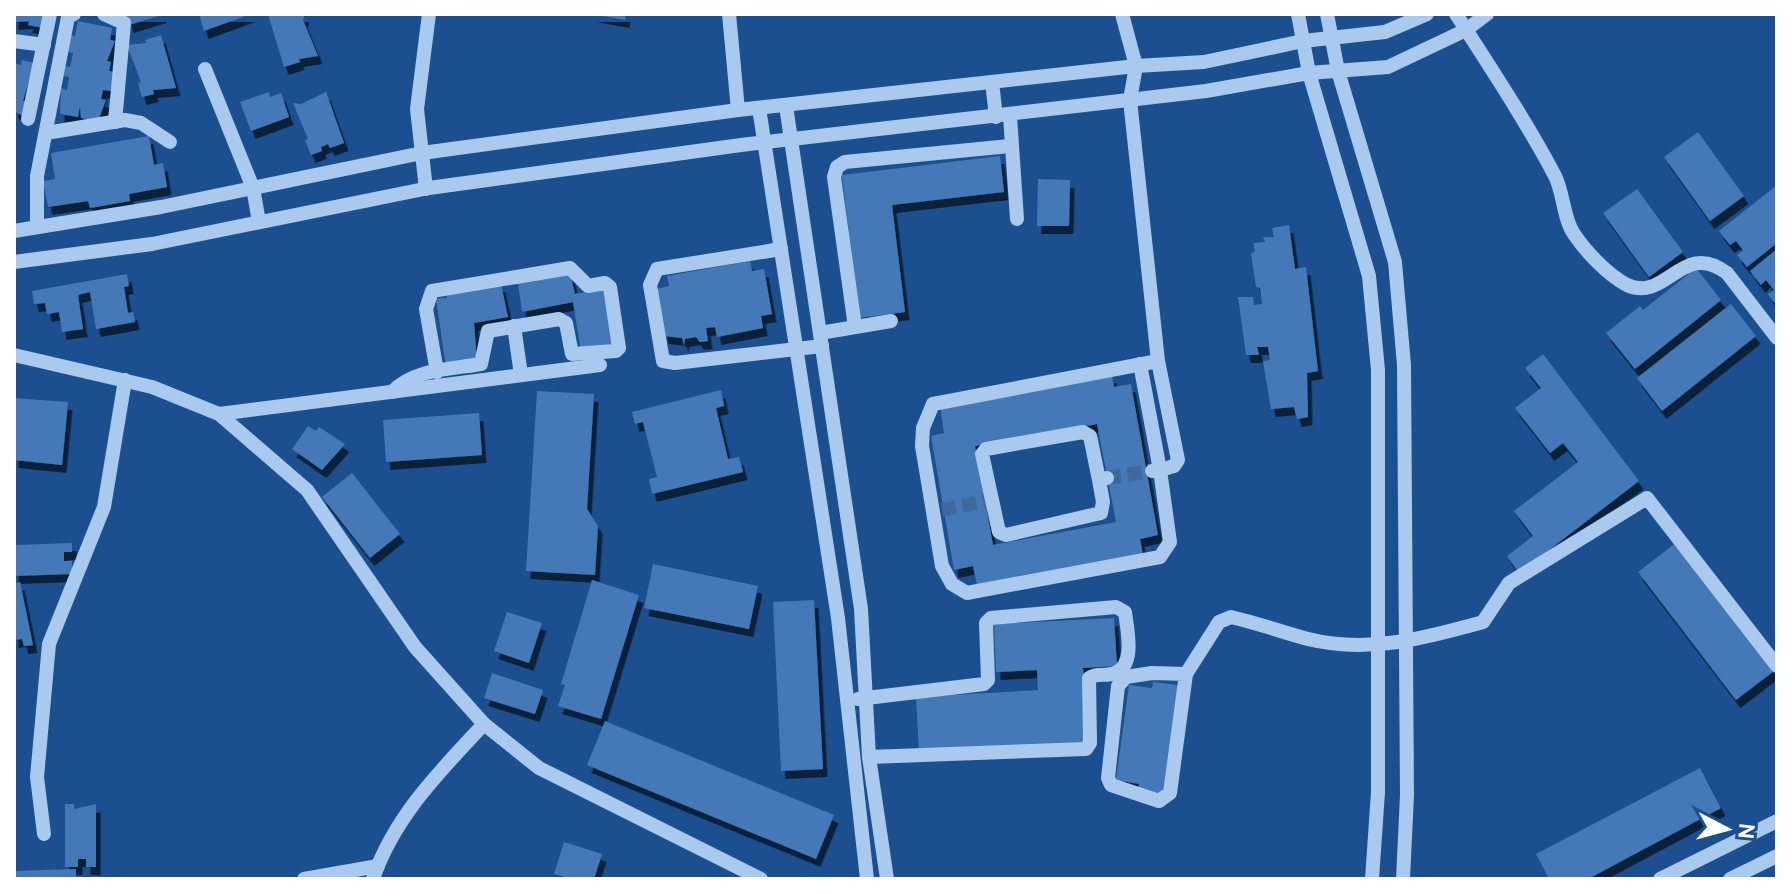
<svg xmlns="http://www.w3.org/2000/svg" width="1791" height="893" viewBox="0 0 1791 893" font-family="Overpass,sans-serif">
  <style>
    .building { fill: #4478b7; fill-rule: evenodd; filter: url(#shadow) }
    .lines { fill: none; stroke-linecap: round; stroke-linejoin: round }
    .minor-tunnel { stroke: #3d69a0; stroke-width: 14; stroke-dasharray: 14 7; stroke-linecap: butt }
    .minor { stroke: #a9c9ee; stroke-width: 14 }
  </style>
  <defs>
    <filter id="shadow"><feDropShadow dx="4.5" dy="8" stdDeviation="0" flood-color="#0009"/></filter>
  </defs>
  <rect width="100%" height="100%" fill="#1b4f8f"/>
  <!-- building -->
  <g class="building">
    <path d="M14,14h31l-2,14 -15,-3 1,-4 -15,1z"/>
    <path d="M126,14h36v1l-33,10z"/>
    <path d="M199,14h52l-47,17z"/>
    <path d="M268,14h37l-2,6 15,36 -19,3 1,3 -16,5z"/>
    <path d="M592,14h34l-1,6z"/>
    <path d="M78,21l34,7 -2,12 5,1 -8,20 4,1 -2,9 6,1 -4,19 -8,-1 -2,9 5,1 -8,21 -17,-3 -1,-12 -2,11 -18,-3 1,-26 6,2 2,-13 -5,-1 1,-10 5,1 3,-14 -5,-1 1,-17 6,1z"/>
    <path d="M161,35l15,53 -23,2 1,4 -12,3 -4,-14 3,-1 -14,-37 19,-2 -1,-3z"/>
    <path d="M22,60l12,3 -11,38h3l-3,15 -9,-5v-48l7,2z"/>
    <path d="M269,92l1,5 11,-4 8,24 -38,14 -11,-29z"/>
    <path d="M326,92l18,51 -14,5 -2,-4 -7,3 1,4 -11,4 -6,-15 3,-1 -15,-36 8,1z"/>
    <path d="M1698,132l46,64 -34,25 -46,-64z"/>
    <path d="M149,136l5,29 9,-2 4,24 -38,7 1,7 -40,7 -2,-7 -40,6 -5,-26 12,-2 -4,-26z"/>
    <path d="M1000,156l4,36 -112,13 13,107 -46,6 -17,-143z"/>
    <path d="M1038,179l32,1 -1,46h-32z"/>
    <path d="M1777,185v58l-30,24 -10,-12 6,-5 -7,-9 -6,4 -11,-14z"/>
    <path d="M1637,189l46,63 -34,25 -46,-64z"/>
    <path d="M1289,225l6,44 11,-2 12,104 -11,2 1,44 -11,2 -3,-12 -23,2 -8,-48 7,-1 -2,-13h-11l2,8h-13l-8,-58h15l1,8 8,-1 -2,-16 -4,-1 -5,-33 4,-3 -2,-8 12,-1 -2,-5h11l-2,-9z"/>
    <path d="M1777,249v57l-9,-12 6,-4 -8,-10 -5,5 -11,-14z"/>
    <path d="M750,261l2,10 12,-2 8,45 -11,2 2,12 -46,9 -2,-10 -9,1 2,13 -8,1 -4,-5 -11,2 -1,6 -2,-7 -18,-2 -8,-47 13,-3 -2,-10z"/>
    <path d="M1696,268l25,32 -86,69 -29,-36 34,-27 3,4z"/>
    <path d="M570,273l5,21 30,-5 9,58 -33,5 -8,-50 -51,10 -4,-29z"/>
    <path d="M127,274l2,12 -5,1 4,26 5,-1 2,10 -39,7 -6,-37 -12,3 5,34 -21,3 -3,-20 -12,2 -2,-11 -11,1 -2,-13z"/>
    <path d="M501,284l7,33 -34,6 3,39 -31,5 -10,-68 11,-1 -1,-6z"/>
    <path d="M1731,304l25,32 -94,75 -25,-33z"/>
    <path d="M1543,354l96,127 -120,92 -12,-17 26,-20 -19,-25 64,-49 -15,-19 -13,10 -35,-45 26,-20 -16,-20z"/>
    <path d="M1112,375l2,12 17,-3 27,151 -18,4 3,16 -166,30 -4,-19 -19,4 -23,-134 13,-3 -4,-27zM1097,424l19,98 -123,23 -18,-99z"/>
    <path d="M721,390l3,16 -8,2 12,51 11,-2 4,15 -91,22 -3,-15 8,-2 -14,-55 -8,2 -3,-12z"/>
    <path d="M537,391l57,3 -7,115 11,17 -3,49 -69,-4z"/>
    <path d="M14,398l54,4 -6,63 -48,-5z"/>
    <path d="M479,413l3,42 -96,7 -3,-42z"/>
    <path d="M308,426l8,5 3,-4 26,17 -23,26 -30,-21z"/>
    <path d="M352,473l48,61 -30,24 -48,-61z"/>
    <path d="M1677,542l97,129 -38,29 -98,-128z"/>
    <path d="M72,543v9h-8v9h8v13l-58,2v-31z"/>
    <path d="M653,564l105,22 -9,43 -105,-21z"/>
    <path d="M592,580l47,15 -38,124 -43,-13 7,-21 -4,-1z"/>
    <path d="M20,582l13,63 -9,1 -2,-7 -8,1v-56z"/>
    <path d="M814,600l9,169 -42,2 -8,-169z"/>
    <path d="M507,612l35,11 -13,40 -35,-12z"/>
    <path d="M1114,618l3,48 -34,2 4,76 -168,9 -3,-56 122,-7 -1,-20 -41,2 -2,-48z"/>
    <path d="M492,673l51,17 -8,24 -51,-16z"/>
    <path d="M1153,682l25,3 -14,110 -26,-3 1,-8 -23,-4 13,-95 23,3z"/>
    <path d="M605,721l229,94 -18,44 -229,-94z"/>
    <path d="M1700,768l21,40 -133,71h-39l-13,-25z"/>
    <path d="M65,804h9v5l22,-5v63h-10v-8h-8v8h-13z"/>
    <path d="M564,842l38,12 -8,25h-23l-17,-5z"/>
    <path d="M76,869v9l-62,1v-8z"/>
  </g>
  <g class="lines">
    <!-- minor-tunnel -->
    <g class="minor-tunnel">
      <path d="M1107,478l43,-7"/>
      <path d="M942,510l45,-9"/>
    </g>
    <!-- minor -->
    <g class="minor">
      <path d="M104,14l20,9 -9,99"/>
      <path d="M729,14l9,96"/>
      <path d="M1122,14l14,52 -6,34 28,261 20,99 -4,6 -14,4 10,72 -10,15 -193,36 -15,-9 -10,-18 -20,-120 1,-18 10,-24 225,-43"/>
      <path d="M1298,14l11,59 60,203 9,94v422l-6,87"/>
      <path d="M1327,14l11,57 57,191 9,103 3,430 -4,84"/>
      <path d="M1456,14c34,53 70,107 99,162 9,18 8,42 19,58 12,18 34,41 53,51 40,18 55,-46 100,-12l50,65"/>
      <path d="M14,41l30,4"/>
      <path d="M205,69l48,119 6,34"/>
      <path d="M992,82l4,35"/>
      <path d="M786,106l75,503 8,148 18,122"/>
      <path d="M759,108l79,510 29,261"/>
      <path d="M1010,116l7,103"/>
      <path d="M28,119l22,-105"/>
      <path d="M46,133l79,-13 16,3 29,19"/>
      <path d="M426,189l-9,-80 12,-95"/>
      <path d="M37,227v-51l31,-159 6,-3"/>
      <path d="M14,231l147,-24 261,-54 316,-43 398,-44 68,-4 99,-21 82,-9 42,-18"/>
      <path d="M781,249l-124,20 -7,16 13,76 12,2 147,-17"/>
      <path d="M14,262l138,-18 277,-56 312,-43 465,-54 103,-18 79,-6 78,-37 21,-16"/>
      <path d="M514,326l7,49"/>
      <path d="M855,327l-21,-150 3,-10 8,-5 165,-16"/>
      <path d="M820,333l71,-12"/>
      <path d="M14,355l138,32 67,27 88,76 108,157 69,77 55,44 222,111"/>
      <path d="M1140,364l20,106 -8,1"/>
      <path d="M392,392c21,-23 60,-23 89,-28l7,-33 71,-12 7,4 6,31 44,-3 3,-3 -9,-61 -5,-4 -17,3 -18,-18 -138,23 -6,18 11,63"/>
      <path d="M219,414l381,-49"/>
      <path d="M1099,480l-9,-44 -7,-4 -97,17 -4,5 17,78 7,3 95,-22 2,-11 -4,-22 8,-2"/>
      <path d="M1186,674l-34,-1 -26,4 -8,9 -10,92 3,7 48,16 11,-8 16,-119 33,-52 12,-5c26,6 51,15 77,22 60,15 117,-1 175,-17l26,-39 138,-85 130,168"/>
      <path d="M858,699l126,-15 4,-4 -2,-57 5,-5 125,-11 9,5c2,17 11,53 -10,61 -9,4 -17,-1 -26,5l1,65 -4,6 -217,8"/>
      <path d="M44,834l-7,-57 12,-133 55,-137 21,-127"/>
      <path d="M304,879l74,-13"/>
      <path d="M373,879c21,-62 67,-108 111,-155"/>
      <path d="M1660,879l117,-58"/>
      <path d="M1730,879l47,-23"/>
    </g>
  </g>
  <!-- border -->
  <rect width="1791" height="893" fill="none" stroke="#ffffff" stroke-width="32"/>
  <!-- north arrow -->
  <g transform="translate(1727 829) rotate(96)" stroke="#1b4f8f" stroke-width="6" paint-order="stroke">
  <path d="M0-6L14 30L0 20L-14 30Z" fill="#ffffff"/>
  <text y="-12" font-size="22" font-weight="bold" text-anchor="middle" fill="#ffffff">N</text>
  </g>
</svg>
